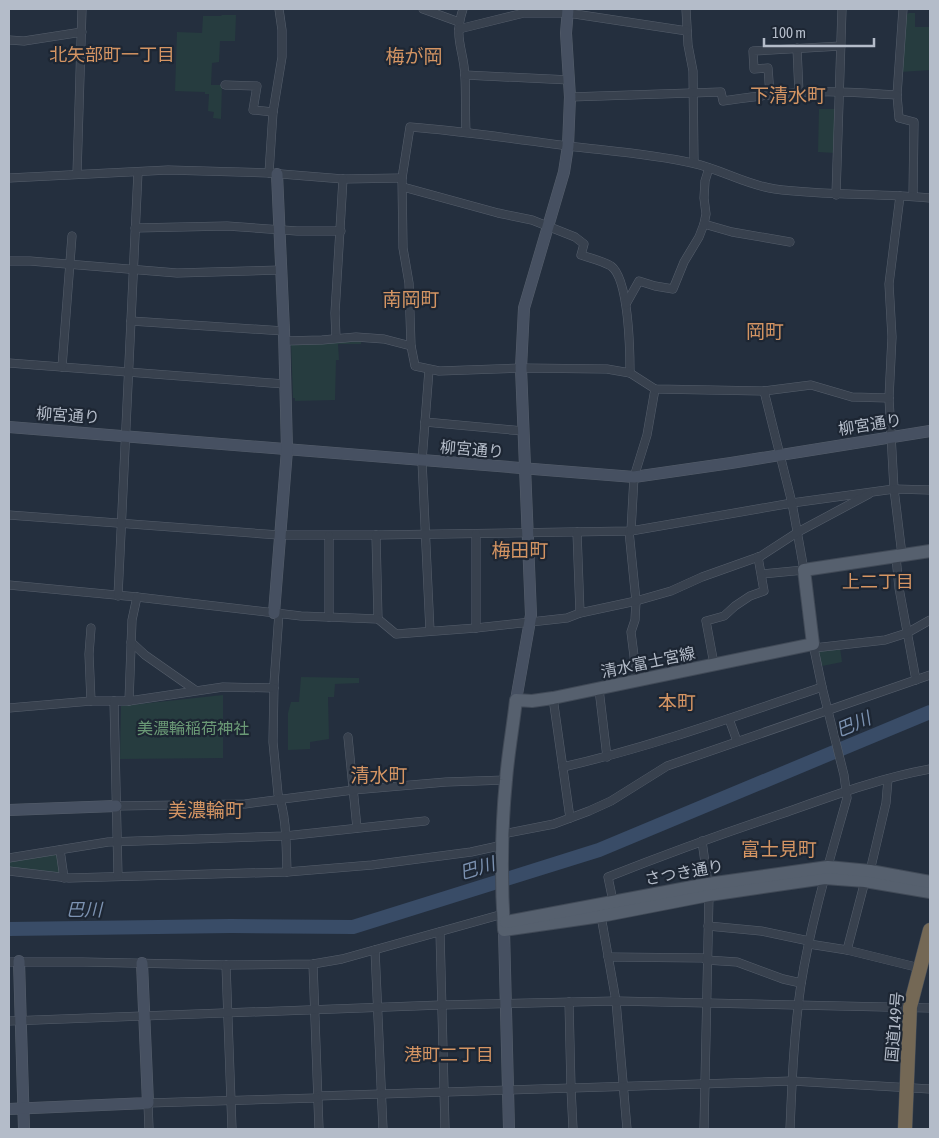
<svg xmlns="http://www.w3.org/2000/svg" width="939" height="1138" viewBox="0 0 939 1138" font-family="'Asap Condensed','Noto Sans JP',sans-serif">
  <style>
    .green { fill: #263c3f }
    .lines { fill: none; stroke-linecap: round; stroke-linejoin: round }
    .river { stroke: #394c67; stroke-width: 14 }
    .street-casing { stroke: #565f6c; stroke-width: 9 }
    .secondary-casing { stroke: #565f6c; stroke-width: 12 }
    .primary-casing { stroke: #414a57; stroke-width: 14 }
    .highway-casing { stroke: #434c59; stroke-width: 15 }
    .street { stroke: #38414e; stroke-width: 8 }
    .secondary { stroke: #465061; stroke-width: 11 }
    .primary { stroke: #56606e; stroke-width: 12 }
    .highway { stroke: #746855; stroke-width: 14 }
    .labels { text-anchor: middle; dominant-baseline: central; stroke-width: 4.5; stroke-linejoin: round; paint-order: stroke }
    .street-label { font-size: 16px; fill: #b4bcc9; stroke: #1d2633 }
    .park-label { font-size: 16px; fill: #6b9a76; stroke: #1d2633 }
    .neighbourhood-label { font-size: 18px; fill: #d59563; stroke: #1d2633 }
    .water-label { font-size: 18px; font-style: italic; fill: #7c92b1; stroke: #1d2633 }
    .quarter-label { font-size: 19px; fill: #d59563; stroke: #1d2633 }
  </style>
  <rect width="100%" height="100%" fill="#242f3e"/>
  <!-- green -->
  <g class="green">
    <path d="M909,13h6v14h15v43l-30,2 5,-56z"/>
    <path d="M222,15h14l-1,26h-15l-1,21 -7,1 -1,22h11l-1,34 -8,-1 1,-6 -6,-1 1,-17h-4v-2l-30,-1 2,-59 25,1 1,-17h18z"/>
    <path d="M819,109h17l-1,44 -17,-1z"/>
    <path d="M361,339v5h-23l1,16h-3l-1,40 -40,1v-3h-2l-2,-56z"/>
    <path d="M840,648l2,14 -20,4 -4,-15z"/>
    <path d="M301,677l58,1v5l-24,1 -1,13h-6l1,42 -19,3v7l-22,1v-37l3,-11h8z"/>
    <path d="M223,695v63l-103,1 1,-53z"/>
    <path d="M58,853l3,23 -52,-6v-9z"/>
  </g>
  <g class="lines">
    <!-- river -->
    <path class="river" d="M9,929l222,-3 122,1 246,-77 331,-138"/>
    <!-- street casing -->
    <g class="street-casing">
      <g id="street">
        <path d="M423,9l36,13"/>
        <path d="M463,9c-10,30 1,40 2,68 1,18 0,36 1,55"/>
        <path d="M686,9l2,36 5,26 1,92"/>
        <path d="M459,29l65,-16h44l119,18"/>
        <path d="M9,40l15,1 58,-9"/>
        <path d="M797,48l2,45"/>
        <path d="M465,75l105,5"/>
        <path d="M225,85l32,1 -4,24 20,2"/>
        <path d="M770,95l-2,-27 -14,1 -1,-18 88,-5"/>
        <path d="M897,95l6,-86"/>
        <path d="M570,97l151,-5 2,9c39,-6 77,-10 116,-9 19,0 38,2 58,3l2,23 15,4 -1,74"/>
        <path d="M269,173l4,-61 9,-55v-27l-3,-21"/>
        <path d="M77,174l5,-165"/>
        <path d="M9,178l159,-8 101,3 74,6 59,-1"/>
        <path d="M403,187l95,26 34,7 43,17 9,7 -3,11c9,3 22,6 30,11 18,13 19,85 19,107"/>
        <path d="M836,195l6,-186"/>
        <path d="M900,196l-11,88 3,53 -3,61 5,91 8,66"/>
        <path d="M704,224l28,8 58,10"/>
        <path d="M135,228l92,-2 70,5h44"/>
        <path d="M9,261h21l147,12 105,-3"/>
        <path d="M626,304l13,-23 16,5 18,3 11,-27 15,-25 5,-13 2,-10 -2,-16 1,-17 4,-13"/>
        <path d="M131,321l153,10"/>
        <path d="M336,338l-1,-25 8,-134"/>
        <path d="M284,341l38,-1 34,-3 28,2 27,7"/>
        <path d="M9,363l276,21"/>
        <path d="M62,367l10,-131"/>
        <path d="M429,370l-7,91 8,170"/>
        <path d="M764,391l47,-6 41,12 37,1"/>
        <path d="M425,422l98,9"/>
        <path d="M9,515l270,20h97l255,-4 161,-28 102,-14 36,1"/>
        <path d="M629,531l7,70 -1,19 -4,12 6,48"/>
        <path d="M631,531l3,-54 13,-42 8,-46"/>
        <path d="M577,532l3,81"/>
        <path d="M376,535l2,84"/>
        <path d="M329,536v81"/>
        <path d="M896,557l3,31 17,92"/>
        <path d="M762,574l42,-4 -12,-67 -28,-112 -109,-2 -25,-16 -23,-4 -86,-1 -82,3 -24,-5 -4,-20 -2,-63 -6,-35 -1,-70 8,-51c53,4 105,12 158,19 41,5 83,8 124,17 29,6 54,22 83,26 52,7 104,4 155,9"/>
        <path d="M9,585l128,12 164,19 77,3 18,15 80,-6 91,-10 13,-5 56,-12 35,-10 31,-14 59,-21 37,-24 71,-38"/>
        <path d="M118,596l20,-424"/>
        <path d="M279,613l-5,71 -1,58 5,52c9,21 8,54 9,78"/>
        <path d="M476,628v-94"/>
        <path d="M131,642l14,13 50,35"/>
        <path d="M814,648l71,-8 22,-7 23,-13"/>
        <path d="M714,664l-8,-43 18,-5 11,-10 15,-10 14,-5 -6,-34"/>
        <path d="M599,689l8,68"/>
        <path d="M553,698l17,120"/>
        <path d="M91,701l-2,-47 2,-26"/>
        <path d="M129,701l94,-14 51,1"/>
        <path d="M9,708l82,-7h23"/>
        <path d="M729,719l8,22"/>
        <path d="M348,737l9,91"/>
        <path d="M563,767c88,-20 173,-51 259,-80"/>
        <path d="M116,806l129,-2 108,-14 93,-8 60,-2"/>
        <path d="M503,834l51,-10 35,-13 22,-10 56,-35 263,-91"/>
        <path d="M702,841l6,43"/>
        <path d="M60,850l4,28"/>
        <path d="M9,858l99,-16 177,-6 140,-15"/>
        <path d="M9,871l60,7 218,-6 85,-7 99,-13 32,-7"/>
        <path d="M870,871l16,-68 2,-24"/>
        <path d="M118,876l-4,-175h15l3,-81 5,-23"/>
        <path d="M613,901l-5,-24c58,-23 116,-44 176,-64 48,-17 96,-35 146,-44"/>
        <path d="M601,916l15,85 11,128"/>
        <path d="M708,926l53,5 48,10"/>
        <path d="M440,932l5,197"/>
        <path d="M809,944l38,6 73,18"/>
        <path d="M375,950l8,179"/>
        <path d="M847,950l18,-69"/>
        <path d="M608,957l99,1"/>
        <path d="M706,960l31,2 46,17 18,4"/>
        <path d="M9,962h74l143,3 87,-1 29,-5 161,-45"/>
        <path d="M313,964l6,165"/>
        <path d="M226,965l6,164"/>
        <path d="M569,1002l2,86 2,41"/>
        <path d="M9,1021l432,-16 175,-4 314,7"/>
        <path d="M317,1096l475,-15 138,8"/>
        <path d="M149,1129l-1,-26 169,-5"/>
        <path d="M704,1129l5,-234"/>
        <path d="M790,1129c2,-48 4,-97 11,-145 10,-63 29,-125 46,-186l-3,-23 -22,-88 -9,-43"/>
      </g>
    </g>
    <!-- secondary casing -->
    <g class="secondary-casing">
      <g id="secondary">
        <path d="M9,427l625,50 97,-14 199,-32"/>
        <path d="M274,613l13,-163 -3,-119 -7,-157"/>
        <path d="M516,700l15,-85 -10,-247 3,-60 40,-136 4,-26 2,-49 -4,-64 2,-24"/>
        <path d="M9,810l107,-4"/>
        <path d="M504,930l5,199"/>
        <path d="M19,961l5,168"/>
        <path d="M9,1109l139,-6 -6,-140"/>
      </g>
    </g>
    <!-- primary casing -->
    <g class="primary-casing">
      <g id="primary">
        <path d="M930,551l-126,19 9,74 -260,54 -21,3 -16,-1c-3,27 -8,54 -10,80 -5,50 -5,101 -2,150l97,-14 108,-21 116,-17 40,3 65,11"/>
        <path d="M506,922l202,-38 120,-17 42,4 60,11"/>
      </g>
    </g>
    <!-- highway casing -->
    <g class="highway-casing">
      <path id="highway" d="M905,1129l5,-122 20,-77"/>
    </g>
    <!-- street -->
    <use href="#street" class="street"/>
    <!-- secondary -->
    <use href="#secondary" class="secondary"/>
    <!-- primary -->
    <use href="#primary" class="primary"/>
    <!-- highway -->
    <use href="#highway" class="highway"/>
  </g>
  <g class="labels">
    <!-- street labels -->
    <g class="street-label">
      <text transform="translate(68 415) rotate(4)">柳宮通り</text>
      <text transform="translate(870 424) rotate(-9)">柳宮通り</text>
      <text transform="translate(472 449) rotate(5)">柳宮通り</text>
      <text transform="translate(648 662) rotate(-12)">清水富士宮線</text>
      <text transform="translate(684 872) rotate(-10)">さつき通り</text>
      <text transform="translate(894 1027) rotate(-85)">国道149号</text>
    </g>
    <!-- park labels -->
    <g class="park-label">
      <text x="193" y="728">美濃輪稲荷神社</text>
    </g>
    <!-- neighbourhood labels -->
    <g class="neighbourhood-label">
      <text x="112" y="54">北矢部町一丁目</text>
      <text x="878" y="581">上二丁目</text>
      <text x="449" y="1054">港町二丁目</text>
    </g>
    <!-- water labels -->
    <g class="water-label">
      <text transform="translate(853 724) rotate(-23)">巴川</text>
      <text transform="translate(477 868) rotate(-17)">巴川</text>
      <text x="84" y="909">巴川</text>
    </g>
    <!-- quarter labels -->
    <g class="quarter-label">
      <text x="414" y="56">梅が岡</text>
      <text x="788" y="95">下清水町</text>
      <text x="411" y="299">南岡町</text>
      <text x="765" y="331">岡町</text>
      <text x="520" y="550">梅田町</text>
      <text x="677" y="702">本町</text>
      <text x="379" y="775">清水町</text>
      <text x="206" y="810">美濃輪町</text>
      <text x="779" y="849">富士見町</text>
    </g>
  </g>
  <!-- border -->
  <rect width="939" height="1138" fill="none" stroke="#b4bcc9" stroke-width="20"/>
  <!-- scale -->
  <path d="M764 38v8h110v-8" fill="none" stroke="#b4bcc9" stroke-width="2.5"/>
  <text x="772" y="38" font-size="15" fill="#b4bcc9" stroke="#1d2633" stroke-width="4" paint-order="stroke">100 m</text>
</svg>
